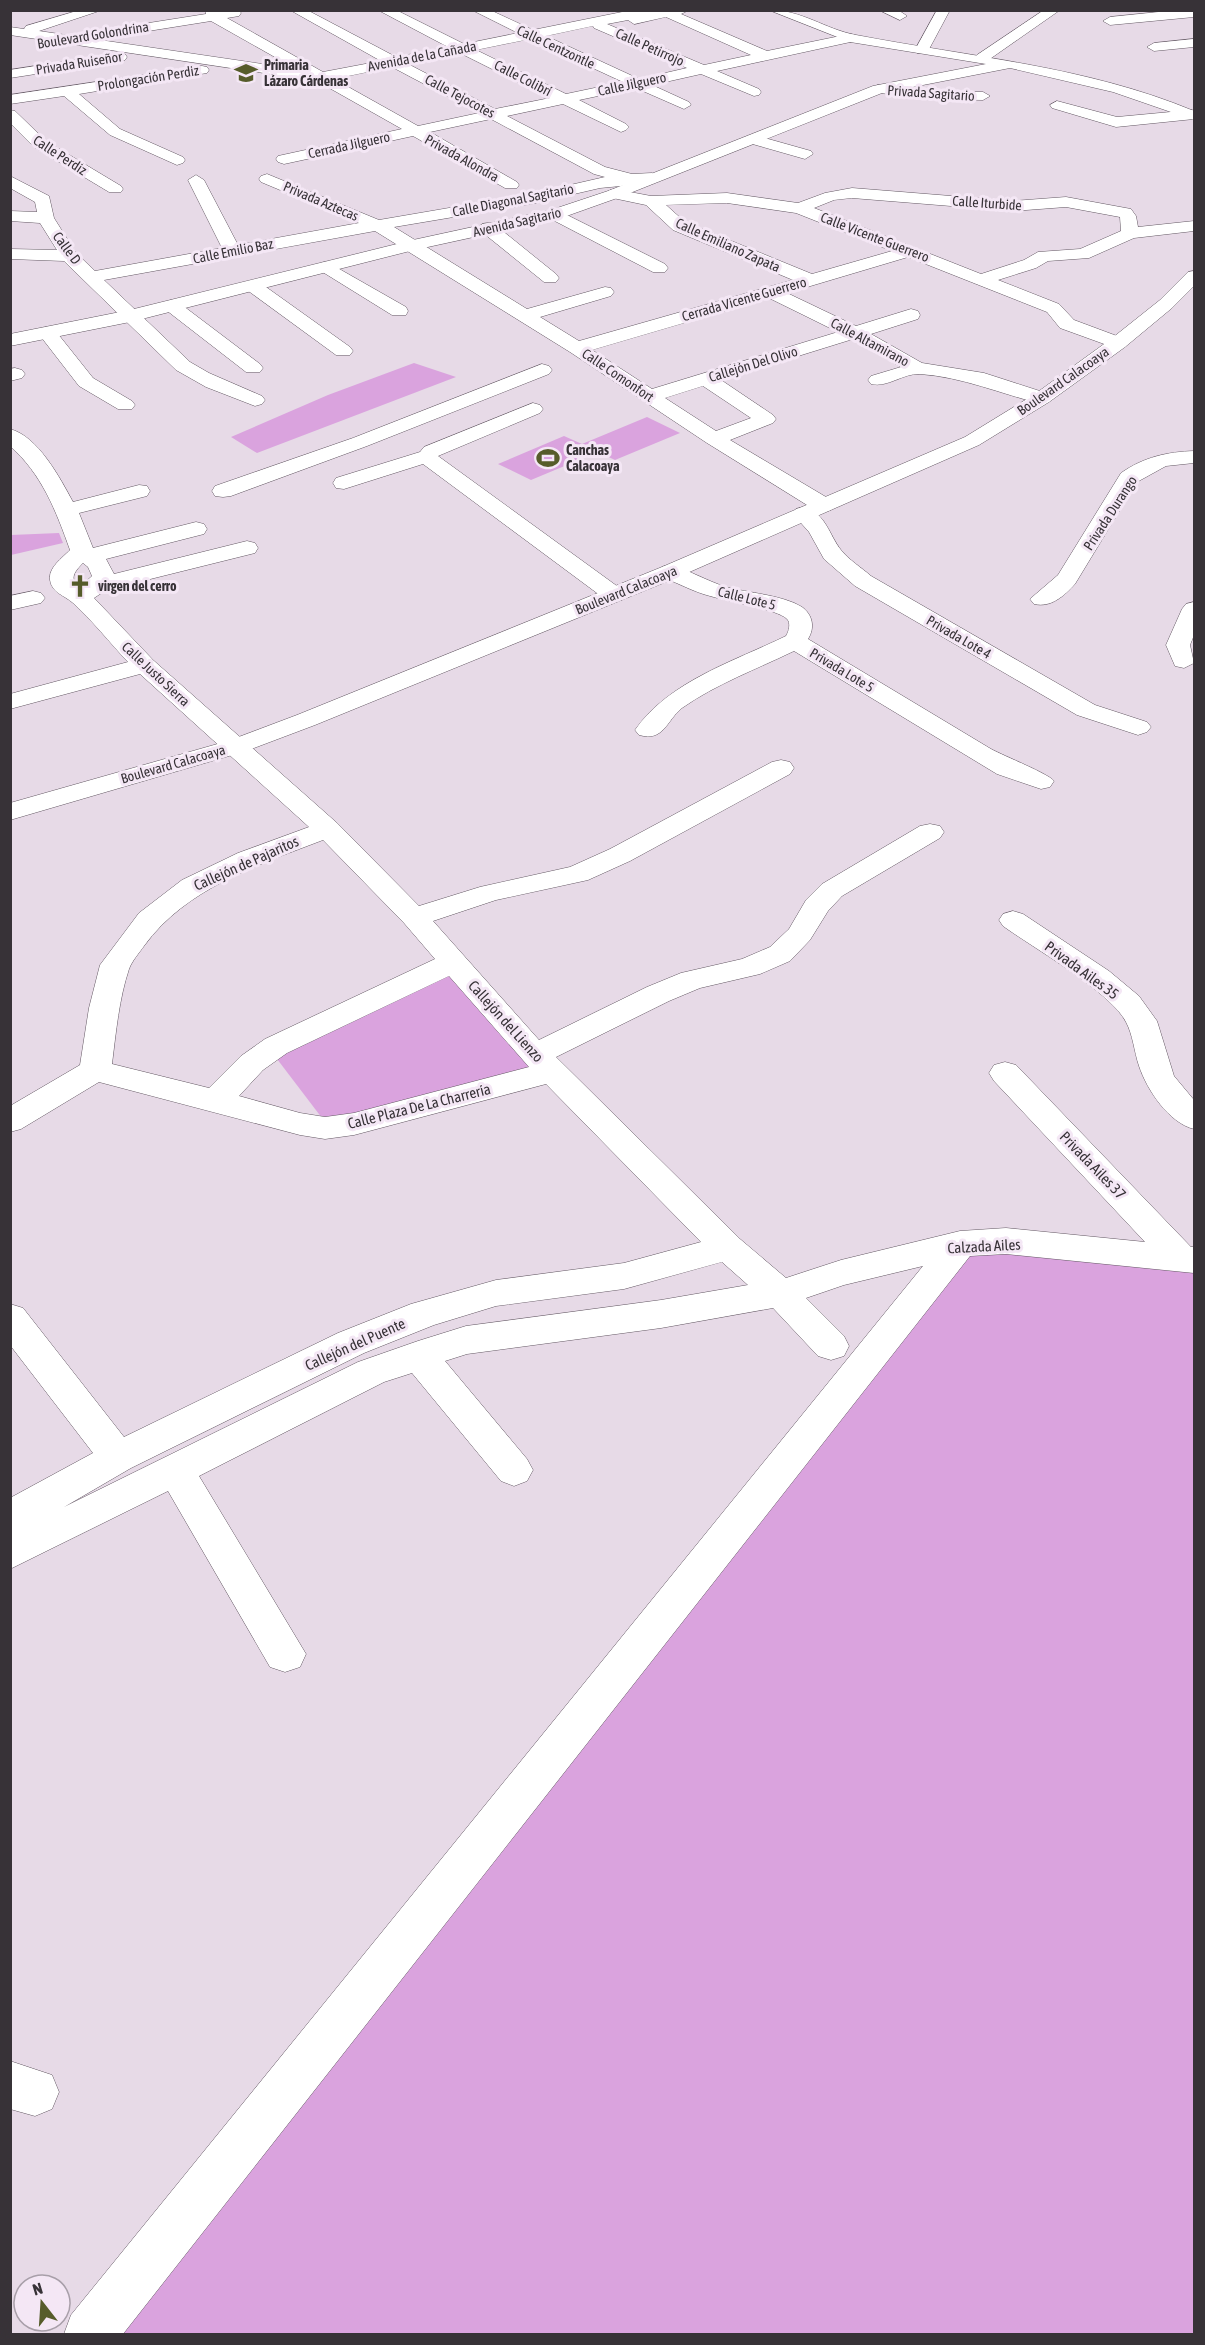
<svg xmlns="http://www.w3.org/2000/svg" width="1205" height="2345" viewBox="0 0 1205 2345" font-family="'Asap Condensed',sans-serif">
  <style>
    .green { fill: #daa3de }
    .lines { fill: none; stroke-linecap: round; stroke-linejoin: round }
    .street-casing { stroke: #635863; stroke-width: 1 }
    .secondary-casing { stroke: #635863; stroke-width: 1 }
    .street { fill: #fff; fill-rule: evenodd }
    .secondary { fill: #fff; fill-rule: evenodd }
    .labels { text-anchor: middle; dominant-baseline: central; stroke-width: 6; stroke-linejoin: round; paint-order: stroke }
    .far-street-label { font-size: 14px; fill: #373237; stroke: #f4e7f5 }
    .far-poi-label { font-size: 14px; font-weight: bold; fill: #373237; stroke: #f4e7f5; text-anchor: start }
    .street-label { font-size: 15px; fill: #373237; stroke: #f4e7f5 }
  </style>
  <rect width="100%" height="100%" fill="#e7dae7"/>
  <!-- green -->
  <g class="green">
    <path d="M414,363l42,14 -199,76 -26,-16 97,-42z"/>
    <path d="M647,417l33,16 -65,27 -17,-8 -67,28 -33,-16 66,-28 18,8z"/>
    <path d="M59,533l4,10 -52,12v-20z"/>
    <path d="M455,971l88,95 -218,56 -51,-67z"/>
    <path d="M964,1247l230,19v1068h-1102z"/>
  </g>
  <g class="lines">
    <!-- street casing -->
    <g class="street-casing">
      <g id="street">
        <path d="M80,10h22l-63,21 257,38 -85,-48 -113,18 -7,-4 7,-4 108,-17 -1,-4h34l2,3 -2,3 -12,2 96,54 58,-11 -91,-51h17l89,47 52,-10 -70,-37h18l68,34 54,-11 -46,-23h18l43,20 99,-20h57l-8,4 86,37 83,-17 5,1 2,3 -2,3 -138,30 42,18 2,3 -2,3 -5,1 -53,-22 -49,11 37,17 2,3 -7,4 -48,-21 -57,12 47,24 3,3 -3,3 -5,2 -58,-28 -56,12 98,51 27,7 20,-1 8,5 -8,5 -52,5 -69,16 -137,23 133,82 78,-22 6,1 3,4 -3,4 -71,21 39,24 214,-61 -120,-50 -27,-25 -38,-8 -2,-3 2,-3 6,-2 37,7 76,-3 71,10 27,-10 27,-5 161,13 53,-4 65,12 5,7 2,11 56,-6v10l-60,7 -45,20 -41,3 -12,7 -38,12 61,24 15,16 51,19 2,4 -2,4 -7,2 -58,-21 -13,-16 -139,-55 -121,36 69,33 55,-17 7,2 2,4 -2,4 -47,15 51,29 62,10 65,21 3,4 -3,4 -7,2c-41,-10 -79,-27 -122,-30 -17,-1 -32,14 -49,10l-3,-4 3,-4 30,-9 -48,-28 -132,41 52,35 3,4 -3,4 -43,17 101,60 3,5 -3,5 -8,2 -8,-2 -108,-67 -137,-91 -195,-121 -271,49 86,82 19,11 53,23 3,4 -3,4 -7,2 -49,-19 -30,-17 -112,-109 -54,-2v-10l47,1 -17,-27 -30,-2v-10l27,1 -2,-10 -25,-14v-12l39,20 5,22 22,35 19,18 127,-23 -34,-68 8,-5 8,5 34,65 121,-22 -98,-41 -2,-3 2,-3 6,-2 112,46 152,-26 74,-17 -11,-3 -103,-55 -61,13 87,50 2,3 -2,3h-12l-92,-52 -129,28 -6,-2 -2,-3 2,-3 124,-27 -85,-48 -307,-46v-8l14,2 2,-3zM666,17l85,38 -47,10 -97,-41 21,-4 6,4zM593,26l1,2 93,40 -48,11 -93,-43zM530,39l93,43 -57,12 -90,-44zM460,53l90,45 -55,11 -87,-45zM392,67l87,46 -61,13 -84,-47zM852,198l161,13 53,-4 54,10 1,14 -41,18 -42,3 -14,8 -43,14 -167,-66 20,-8zM727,203l69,10 96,38 -80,23 -127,-52 -19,-17zM769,298l69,34 -186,57 -60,-39zM703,386l48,32 -35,13 -51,-33z"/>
        <path d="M879,10h19l9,6 -7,4z"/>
        <path d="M937,10h13l-23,43h-10l-2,-3z"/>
        <path d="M1044,10h16l-73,51h-10l-2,-3 2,-3z"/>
        <path d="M1178,10h16v7l-84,8 -7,-4 7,-4z"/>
        <path d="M1194,39v8l-40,4 -7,-4 7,-4z"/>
        <path d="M120,53l5,1 2,3 -2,3 -115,18v-8z"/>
        <path d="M202,66l5,1 2,3 -2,3 -128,21 41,35 63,28 2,3 -2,3 -6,2 -67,-30 -46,-39 -54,8v-9z"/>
        <path d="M878,85l47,6 58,1 7,4 -7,4 -58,-1 -52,-7 -2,-3z"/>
        <path d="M1057,101l60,16 75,-7 2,1v8l-78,8 -64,-19 -2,-3z"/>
        <path d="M10,110l5,1 31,30 75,45 2,3 -2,3h-12l-75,-45 -24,-24z"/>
        <path d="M754,135l57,16 2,3 -8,5 -56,-16 -3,-3 3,-3z"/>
        <path d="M555,209l110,55 3,4 -3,4h-12l-104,-54 -2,-4 2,-4z"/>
        <path d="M488,223l6,1 62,50 3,4 -3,4h-12l-62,-50 -3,-4 3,-4z"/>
        <path d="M327,262l79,45 2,4 -2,4h-14l-71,-44 -3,-4 3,-4z"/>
        <path d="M253,281l6,1 91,65 3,4 -3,4h-14l-89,-65 -3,-4 3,-4z"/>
        <path d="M172,300l6,2 82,62 3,4 -3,4h-14l-80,-62 -3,-4 3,-4z"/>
        <path d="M47,327l7,2 39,49 39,23 3,4 -3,4h-14l-39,-23 -41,-53 2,-4z"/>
        <path d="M542,364l7,2 3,4 -3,4 -182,72 -136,50 -8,1 -8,-1 -3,-5 3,-5 138,-48z"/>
        <path d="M15,368l7,2 3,4 -3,4 -12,3v-12z"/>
        <path d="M533,403l7,2 3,4 -3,4 -102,43 183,133 4,5 -4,5 -8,2 -8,-2 -182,-135 -79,25 -8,-1 -3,-5 3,-5 84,-26 4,-5z"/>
        <path d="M10,429c28,7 50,49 63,73l66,-17 8,1 3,5 -3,5 -68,17 14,35 103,-26 8,2 3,5 -3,5 -98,25 8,15 133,-33 8,2 3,5 -3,5 -149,37 -12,8 59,62 184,163 82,83 61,-19 90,-20 40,-18 162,-87 9,-2 9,2 4,6 -4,6 -160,87 -42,19 -92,20 -63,21 106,119 108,-53 34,-14 61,-14 28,-12 19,-18 17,-29 16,-16 98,-58 10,-2 10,2 4,6 -4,6 -98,58 -14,15 -18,29 -20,21 -30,13 -60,14 -31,13 -113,56 184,182 46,39 55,-18 119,-29 46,-3 139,14 -151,-161 -5,-8 5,-8 11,-3 11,3 175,182h3v26l-188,-19 -36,2 -847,1078h-59l7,-19 852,-1049 -79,19 -38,13 38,38 5,10 -5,10 -13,4 -13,-4 -45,-48 -112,20 -194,26 -22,7 82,98 6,11 -6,11 -13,5 -13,-5 -89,-108 -28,9 -185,94 107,178 -6,13 -15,5 -15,-5 -102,-176 -158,78v-71l83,-45 -83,-108v-41l13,4 101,129 214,-104 73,-29 85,-24 128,-17 77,-21 -155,-158 -192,51 -29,4 -25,-4 -201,-53 -78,47 -11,3v-26l70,-41 9,-57 11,-43 39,-52 43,-33 56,-27 71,-26 -169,-153 -130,35v-15l118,-32c-18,-19 -36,-42 -55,-59 -9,-8 -21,-10 -23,-23 -2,-12 12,-22 20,-30 -14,-39 -28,-76 -60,-104zM83,563l5,4 4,9 -12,11c-12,-8 -5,-16 3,-24zM323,840l81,83 31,36 -170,80 -24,17 -32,32 -97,-24c4,-32 7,-65 17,-95 3,-8 10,-16 15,-23 42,-58 114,-81 179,-106zM449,976l80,91 -175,46 -29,4 -25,-4 -61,-17 24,-26 24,-17zM722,1262l26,23 -87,15 -195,26 -48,15 -60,21 -294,145 67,-39 233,-115 70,-28 62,-19 128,-17z"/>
        <path d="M1194,451v12l-28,3 -29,16 -62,102c-11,12 -24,24 -41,20l-4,-5 28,-24 63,-102c23,-16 46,-21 73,-22z"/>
        <path d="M804,507c22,6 25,28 37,43 8,10 21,18 30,26l224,129 52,17 4,5 -4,5 -9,3 -61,-20 -222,-129 -31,-27 -15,-27 -16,-18 3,-5z"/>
        <path d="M670,565c19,5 37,16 56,22 22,6 57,8 76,20 11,8 13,21 6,32l183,110c13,7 58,25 63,32l-4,6 -9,2 -44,-15 -203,-123c-37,18 -78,33 -112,57 -16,13 -18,34 -43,27l-4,-5c34,-49 100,-69 151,-94 3,-5 5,-13 1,-17 -10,-10 -61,-18 -77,-23 -16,-4 -32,-13 -48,-19l-3,-5 3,-5z"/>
        <path d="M33,591l8,2 4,5 -4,5 -31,7v-14z"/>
        <path d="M1194,602v33l-4,10 4,18 -10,5 -9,-2 -9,-21 16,-36 4,-5z"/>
        <path d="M1013,911l10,3 86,57 30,25 18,25 17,55 20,24v29c-25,-6 -47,-39 -55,-63 -5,-15 -6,-31 -13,-44 -15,-30 -94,-75 -123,-96l-4,-6 4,-6z"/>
        <path d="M10,2061l42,14 7,17 -7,17 -17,7 -25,-7z"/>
      </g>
    </g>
    <!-- secondary casing -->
    <g class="secondary-casing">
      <g id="secondary">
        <path d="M769,10c34,0 55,19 87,25 114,22 230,31 338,76v9l-81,-28 -103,-24 -128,25 -262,104 -59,21 -147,32 -284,72 -120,24v-12l120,-24 283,-70 138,-30 57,-19 265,-105 113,-22 -136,-22z"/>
        <path d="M1194,271v15l-22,22 -47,39 -76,55 -70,43 -301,132 -363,148 -69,26 -236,69v-17l218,-62 69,-26 365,-148 303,-130 70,-43 76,-55 49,-39 28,-28z"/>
      </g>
    </g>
    <!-- street -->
    <use href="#street" class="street"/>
    <!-- secondary -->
    <use href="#secondary" class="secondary"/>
  </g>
  <!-- icons -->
  <defs>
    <g id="school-bare" transform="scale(1.8)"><path d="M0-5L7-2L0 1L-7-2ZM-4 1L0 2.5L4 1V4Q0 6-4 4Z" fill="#565c2a" stroke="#f4e7f5" stroke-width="2.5" paint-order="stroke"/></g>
    <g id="stadium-bare" transform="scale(1.8)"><path d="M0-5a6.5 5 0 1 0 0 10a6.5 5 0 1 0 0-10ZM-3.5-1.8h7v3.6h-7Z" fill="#565c2a" stroke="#f4e7f5" stroke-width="2.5" paint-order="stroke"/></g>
    <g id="church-bare" transform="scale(1.8)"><path d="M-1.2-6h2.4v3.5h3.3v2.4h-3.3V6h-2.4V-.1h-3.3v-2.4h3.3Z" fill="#565c2a" stroke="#f4e7f5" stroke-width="2.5" paint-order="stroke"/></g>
  </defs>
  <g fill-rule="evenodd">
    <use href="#school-bare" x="246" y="73"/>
    <use href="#stadium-bare" x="548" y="458"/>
    <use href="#church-bare" x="80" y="586"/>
  </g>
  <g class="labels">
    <!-- far-street labels -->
    <g class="far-street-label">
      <text transform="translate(93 35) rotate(-9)">Boulevard Golondrina</text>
      <text transform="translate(556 47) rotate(25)">Calle Centzontle</text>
      <text transform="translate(650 47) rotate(24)">Calle Petirrojo</text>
      <text transform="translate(422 56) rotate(-11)">Avenida de la Cañada</text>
      <text transform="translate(79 63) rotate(-9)">Privada Ruiseñor</text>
      <text transform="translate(148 78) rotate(-9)">Prolongación Perdiz</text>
      <text transform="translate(523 78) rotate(27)">Calle Colibrí</text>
      <text transform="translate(632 84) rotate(-12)">Calle Jilguero</text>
      <text transform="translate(931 93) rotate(4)">Privada Sagitario</text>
      <text transform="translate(460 96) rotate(28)">Calle Tejocotes</text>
      <text transform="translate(349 145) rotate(-12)">Cerrada Jilguero</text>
      <text transform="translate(60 155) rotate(33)">Calle Perdiz</text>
      <text transform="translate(462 158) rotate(29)">Privada Alondra</text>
      <text transform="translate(513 200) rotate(-11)">Calle Diagonal Sagitario</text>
      <text transform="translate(321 201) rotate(23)">Privada Aztecas</text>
      <text transform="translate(987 203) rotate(4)">Calle Iturbide</text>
      <text transform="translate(517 222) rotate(-13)">Avenida Sagitario</text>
      <text transform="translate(875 237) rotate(21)">Calle Vicente Guerrero</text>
      <text transform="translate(728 245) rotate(24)">Calle Emiliano Zapata</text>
      <text transform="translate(67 248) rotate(53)">Calle D</text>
      <text transform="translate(233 251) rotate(-11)">Calle Emilio Baz</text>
      <text transform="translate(744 299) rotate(-16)">Cerrada Vicente Guerrero</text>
      <text transform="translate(870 342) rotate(28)">Calle Altamirano</text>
      <text transform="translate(753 364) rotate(-17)">Callejón Del Olivo</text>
      <text transform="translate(618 375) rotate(34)">Calle Comonfort</text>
      <text transform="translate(1063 381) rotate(-35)">Boulevard Calacoaya</text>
      <text transform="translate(1110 513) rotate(-57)">Privada Durango</text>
      <text transform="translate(626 590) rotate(-22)">Boulevard Calacoaya</text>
      <text transform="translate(747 598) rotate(14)">Calle Lote 5</text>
      <text transform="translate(959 637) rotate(30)">Privada Lote 4</text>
      <text transform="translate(842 670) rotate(31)">Privada Lote 5</text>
      <text transform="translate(156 674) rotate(43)">Calle Justo Sierra</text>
      <text transform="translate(173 764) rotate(-16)">Boulevard Calacoaya</text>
    </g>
    <!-- far-poi labels -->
    <g class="far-poi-label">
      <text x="264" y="65">Primaria<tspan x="264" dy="16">Lázaro Cárdenas</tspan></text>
      <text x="566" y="450">Canchas<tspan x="566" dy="16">Calacoaya</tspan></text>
      <text x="98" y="586">virgen del cerro</text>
    </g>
    <!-- street labels -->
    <g class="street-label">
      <text transform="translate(246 863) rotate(-24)">Callejón de Pajaritos</text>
      <text transform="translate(1082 970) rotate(36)">Privada Ailes 35</text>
      <text transform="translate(506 1021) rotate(48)">Callejón del Lienzo</text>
      <text transform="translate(419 1106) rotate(-14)">Calle Plaza De La Charrería</text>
      <text transform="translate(1093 1165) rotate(46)">Privada Ailes 37</text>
      <text transform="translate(984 1246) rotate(-3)">Calzada Ailes</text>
      <text transform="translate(355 1344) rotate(-24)">Callejón del Puente</text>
    </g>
  </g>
  <!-- border -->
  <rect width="1205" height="2345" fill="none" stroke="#373237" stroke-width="24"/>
  <!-- north arrow -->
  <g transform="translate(42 2303) rotate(343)"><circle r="28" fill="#f4e7f5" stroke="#a89fa9" stroke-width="1.5"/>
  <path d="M0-4.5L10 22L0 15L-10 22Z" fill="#565c2a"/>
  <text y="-9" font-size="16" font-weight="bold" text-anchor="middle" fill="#373237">N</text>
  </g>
</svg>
